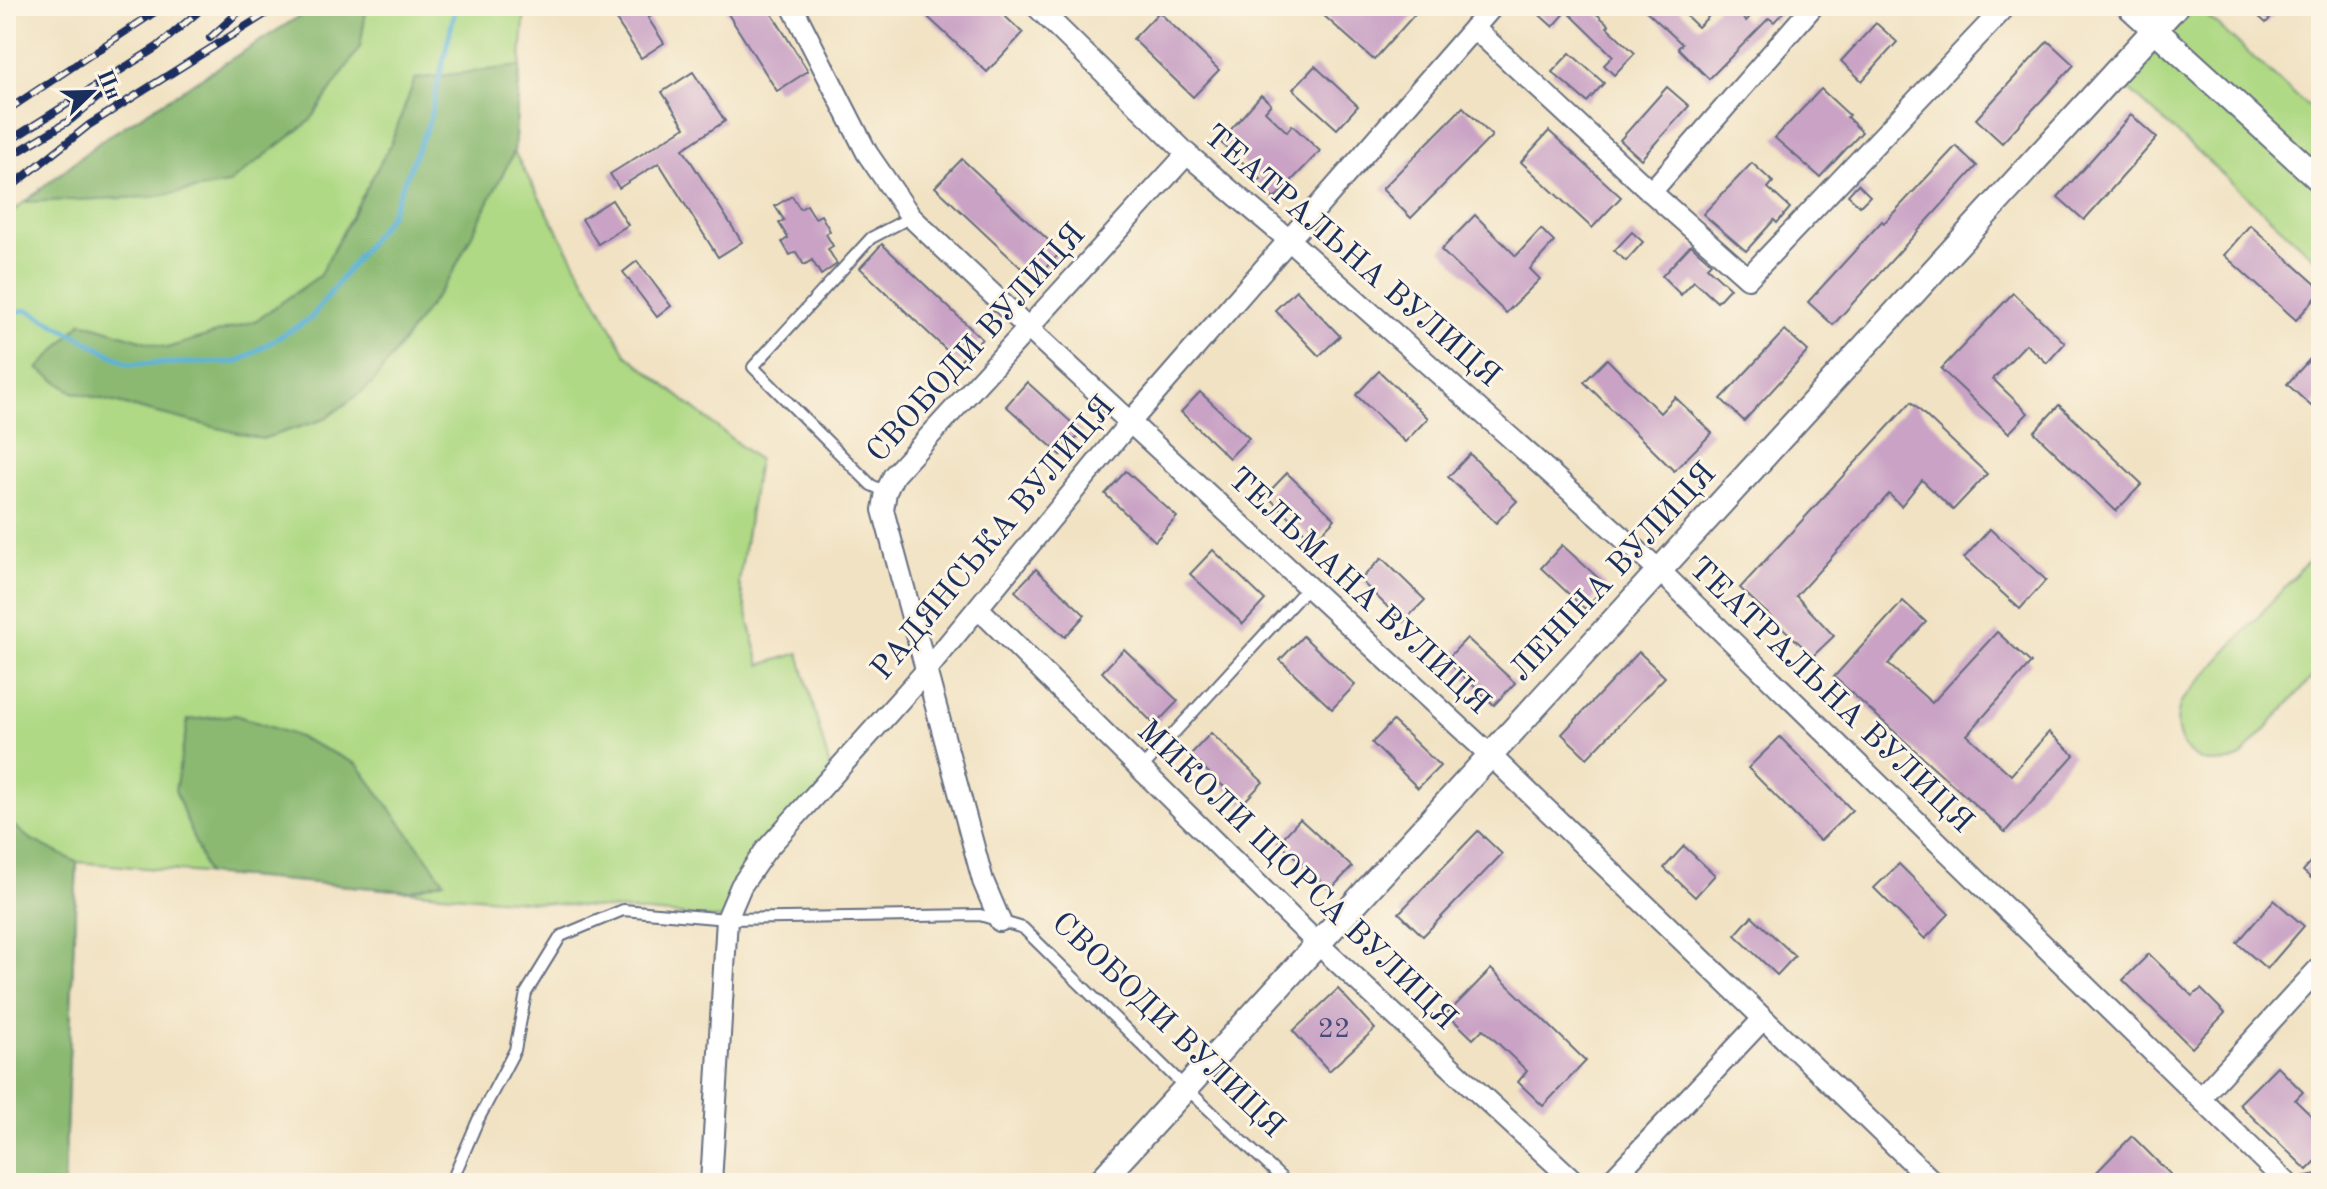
<svg xmlns="http://www.w3.org/2000/svg" width="2327" height="1189" viewBox="0 0 2327 1189" font-family="'Old Standard TT',serif">
  <style>
    .green { fill: #afd984; stroke: #658471; stroke-width: 2 }
    .forest { fill: #8bb972; stroke: #537468; stroke-width: 2 }
    .lines { fill: none; stroke-linecap: round; stroke-linejoin: round }
    .stream { stroke: #5cb2d9; stroke-width: 5 }
    .building { fill: #c9a2c5 }
    .service-casing { stroke: #666e81; stroke-width: 14 }
    .minor-casing { stroke: #666e81; stroke-width: 24 }
    .tertiary-casing { stroke: #666e81; stroke-width: 28 }
    .service { stroke: #fff; stroke-width: 10 }
    .minor { stroke: #fff; stroke-width: 20 }
    .tertiary { stroke: #fff; stroke-width: 24 }
    .rail-casing { stroke: #1b2f5e; stroke-width: 8 }
    .rail { stroke: #fcf5e5; stroke-width: 5; stroke-dasharray: 15; stroke-linecap: butt }
    .labels { text-anchor: middle; dominant-baseline: central; stroke-width: 6; stroke-linejoin: round; paint-order: stroke }
    .number-label { font-size: 28px; fill: #464c78 }
    .street-label { font-size: 32px; fill: #1b2f5e; stroke: #fcf5e5 }
  </style>
  <rect width="100%" height="100%" fill="#fcf5e5"/>
  <filter id="ink" filterUnits="userSpaceOnUse"><feTurbulence type="fractalNoise" baseFrequency=".0125" numOctaves="2"/><feDisplacementMap in="SourceGraphic" scale="16" xChannelSelector="R" yChannelSelector="G"/><feConvolveMatrix kernelMatrix="1 2 1 2 8 2 1 2 1" color-interpolation-filters="sRGB"/></filter>
  <filter id="wash" filterUnits="userSpaceOnUse"><feTurbulence type="fractalNoise" baseFrequency=".006" numOctaves="4" result="noise"/><feDisplacementMap in="SourceGraphic" scale="32" xChannelSelector="R" yChannelSelector="G"/><feGaussianBlur stdDeviation="1.8" result="paint"/><feColorMatrix in="noise" values="0 0 0 0 0 0 0 0 0 0 0 0 0 0 0 0 0 1.4 0 .05"/><feComposite in="paint" operator="in"/></filter>
  <g filter="url(#wash)">
    <rect width="100%" height="100%" fill="#f1e2c3"/>
    <!-- green -->
    <g class="green">
      <path d="M316,6h209l-11,146 112,202 132,106 -19,122 21,83 39,-12 33,123 -105,143 -650,-57 -13,321h-58v-966l95,-76z"/>
      <path d="M2196,6l125,112v146l-197,-179z"/>
      <path d="M2321,547v120l-80,90c-42,19 -75,-12 -60,-55z"/>
    </g>
    <!-- forest -->
    <g class="forest">
      <path d="M316,6h51l-7,41 -50,74 -82,63 -76,13 -127,5 76,-61z"/>
      <path d="M520,66l-6,86 -63,124 -79,108 -47,35 -63,20 -189,-47 -35,-23 44,-47 85,26 88,-27 64,-45 72,-133 24,-64z"/>
      <path d="M235,715l59,20 63,29 87,117 -35,10 -202,-17 -32,-84 13,-70z"/>
      <path d="M6,819l24,20 47,23 -13,321h-58z"/>
    </g>
    <g class="lines">
      <!-- stream -->
      <path class="stream" d="M6,313l22,-3 101,54 109,-2 73,-44 79,-103 39,-93 27,-116"/>
    </g>
    <g id="blocks">
      <!-- building -->
      <g class="building">
        <path d="M621,6h45l-18,12 16,25 -23,15 -30,-46z"/>
        <path d="M723,6h44l41,65 -31,20z"/>
        <path d="M916,6h78l29,27 -36,39z"/>
        <path d="M1313,6h109l-48,54z"/>
        <path d="M1530,6h58l21,19 -2,2 28,26 -21,22 -10,-10 9,-9 -46,-45 -14,16z"/>
        <path d="M1641,6h35l22,21 21,-21h12l15,15 12,-13 -1,-2h32l-15,16 -5,-4 -60,61 -31,-31 4,-4z"/>
        <path d="M2247,6h34l-15,17z"/>
        <path d="M1159,12l60,58 -26,27 -60,-58z"/>
        <path d="M1876,23l21,19 -35,39 -21,-20z"/>
        <path d="M2048,41l26,24 -72,78 -26,-24z"/>
        <path d="M1570,53l34,30 -17,19 -35,-30z"/>
        <path d="M1315,66l43,40 -21,23 -44,-40z"/>
        <path d="M693,72l32,49 -42,28 59,93 -24,15 -59,-94 -40,25 -9,-14 75,-47 -23,-35z"/>
        <path d="M1667,87l22,19 -48,53 -21,-19z"/>
        <path d="M1821,89l28,26 -2,2 15,15 -42,45 -45,-39z"/>
        <path d="M1261,95l10,9 -6,7 22,21 5,-7 28,26 -46,48 -18,-17 5,-3 -41,-37z"/>
        <path d="M1463,107l29,29 -81,82 -29,-29z"/>
        <path d="M2131,115l26,23 -73,82 -26,-23z"/>
        <path d="M1549,131l72,66 -29,31 -71,-66z"/>
        <path d="M1956,146l21,20 -144,159 -25,-23 74,-81 2,2z"/>
        <path d="M962,159l99,93 -27,28 -99,-93z"/>
        <path d="M1752,163l21,19 -5,6 22,20 -13,15 -3,-3 -28,31 -43,-37z"/>
        <path d="M1858,184l12,12 -10,10 -12,-11z"/>
        <path d="M792,196l8,13 7,-4 8,13 6,-3 9,16 -4,3 7,12 -5,3 9,15 -16,11 -9,-15 -8,5 -8,-13 -6,3 -8,-13 6,-4 -9,-15 5,-3 -9,-14z"/>
        <path d="M612,200l16,25 -30,19 -16,-25z"/>
        <path d="M1475,215l41,41 25,-27 13,13 -24,27 10,10 -34,34 -65,-63z"/>
        <path d="M2250,225l71,64v3l-25,28 -72,-65z"/>
        <path d="M1632,232l11,10 -17,19 -12,-10z"/>
        <path d="M882,244l100,95 -23,23 -99,-94z"/>
        <path d="M1691,245l20,18 -4,4 23,21 -13,14 -23,-21 -13,14 -19,-19z"/>
        <path d="M637,261l34,45 -14,11 -34,-45z"/>
        <path d="M1296,290l44,46 -21,20 -44,-46z"/>
        <path d="M2013,293l52,50 -18,20 -21,-19 -33,35 35,34 -19,20 -68,-64z"/>
        <path d="M1785,330l23,21 -64,70 -23,-22z"/>
        <path d="M2321,347v48l-10,11 -24,-22z"/>
        <path d="M1607,359l53,54 15,-16 37,36 -38,38 -90,-89z"/>
        <path d="M1379,371l49,47 -23,24 -49,-47z"/>
        <path d="M1027,382l55,50 -21,23 -55,-49z"/>
        <path d="M1200,392l49,46 -20,20 -48,-46z"/>
        <path d="M1911,402l76,72 -34,36 -31,-30 -21,26 -12,-12 -93,102 38,40 -21,20 -73,-68z"/>
        <path d="M2059,405l83,79 -26,27 -82,-79z"/>
        <path d="M1470,454l47,47 -21,22 -48,-46z"/>
        <path d="M1126,471l51,46 -22,24 -50,-47z"/>
        <path d="M1287,473l48,46 -21,22 -48,-46z"/>
        <path d="M1990,529l56,51 -26,29 -56,-51z"/>
        <path d="M1562,545l44,40 -21,24 -44,-41z"/>
        <path d="M1213,550l52,50 -22,24 -53,-50z"/>
        <path d="M1382,558l43,42 -22,22 -43,-42z"/>
        <path d="M1036,569l49,46 -20,22 -50,-46z"/>
        <path d="M1903,601l23,21 -38,42 44,39 65,-71 34,31 -64,72 44,40 38,-43 25,23 -69,77 -171,-155z"/>
        <path d="M1303,636l52,49 -23,24 -52,-49z"/>
        <path d="M1467,638l48,45 -21,22 -48,-45z"/>
        <path d="M1124,649l54,52 -23,24 -53,-53z"/>
        <path d="M1639,652l26,25 -78,81 -25,-24z"/>
        <path d="M1393,721l47,45 -22,22 -46,-45z"/>
        <path d="M1211,733l52,49 -21,22 -52,-49z"/>
        <path d="M1780,737l72,73 -32,31 -72,-73z"/>
        <path d="M1300,819l52,48 -22,23 -51,-48z"/>
        <path d="M1478,831l24,23 -79,82 -24,-23z"/>
        <path d="M1684,846l31,29 -20,22 -31,-29z"/>
        <path d="M2321,851v36l-18,-16z"/>
        <path d="M1899,864l50,50 -24,25 -51,-51z"/>
        <path d="M2274,900l30,26 -37,43 -30,-26z"/>
        <path d="M1752,916l43,40 -18,19 -42,-40z"/>
        <path d="M2149,954l43,42 9,-7 24,24 -33,35 -69,-68z"/>
        <path d="M1491,969l95,92 -43,45 -25,-24 9,-11 -44,-42 -10,10 -26,-25z"/>
        <path d="M1338,989l37,40 -46,42 -36,-40z"/>
        <path d="M2277,1066l26,26 -8,8 26,25v31l-14,14 -68,-66z"/>
        <path d="M2132,1136l47,47h-93z"/>
      </g>
    </g>
  </g>
  <g filter="url(#ink)">
    <use href="#blocks" fill-opacity="0" stroke="#666e81" stroke-width="2"/>
    <g class="lines">
      <!-- service casing -->
      <g class="service-casing">
        <g id="service">
          <path d="M886,492l-15,-7 -118,-118 118,-129 40,-21"/>
          <path d="M1141,769l167,-182"/>
          <path d="M451,1183l27,-63 37,-70 11,-57 35,-57 62,-26 104,9 253,-4 43,13 163,160 101,95"/>
          <path d="M2302,1183l16,-3 2,3"/>
        </g>
      </g>
      <!-- minor casing -->
      <g class="minor-casing">
        <g id="minor">
          <path d="M792,6l75,147 44,64 118,112 461,426 444,428"/>
          <path d="M1036,6l151,148 102,86 371,331 627,612"/>
          <path d="M1813,6l-162,186 97,86 258,-272"/>
          <path d="M1474,28l177,164"/>
          <path d="M979,609l339,335 258,239"/>
          <path d="M1000,921l-17,-40 -100,-371 3,-18 8,-17 293,-321"/>
          <path d="M2200,1098l121,-132"/>
          <path d="M711,1183l16,-264 14,-33 24,-35 161,-180 205,-250 362,-415"/>
          <path d="M1609,1183l154,-164"/>
        </g>
      </g>
      <!-- tertiary casing -->
      <g class="tertiary-casing">
        <g id="tertiary">
          <path d="M2129,6l192,175"/>
          <path d="M1099,1183l1077,-1177"/>
        </g>
      </g>
      <!-- service -->
      <use href="#service" class="service"/>
      <!-- minor -->
      <use href="#minor" class="minor"/>
      <!-- tertiary -->
      <use href="#tertiary" class="tertiary"/>
      <!-- rail casing -->
      <g class="rail-casing">
        <g id="rail">
          <path d="M210,38l35,-32"/>
          <path d="M6,111l158,-105"/>
          <path d="M6,143l151,-96 48,-41"/>
          <path d="M6,159l66,-40 42,-35"/>
          <path d="M6,191l83,-66 189,-119"/>
        </g>
      </g>
      <!-- rail -->
      <use href="#rail" class="rail"/>
    </g>
  </g>
  <g class="labels">
    <!-- number labels -->
    <g class="number-label">
      <text x="1334" y="1030">22</text>
    </g>
    <!-- street labels -->
    <g class="street-label">
      <text transform="translate(1351 257) rotate(41)">ТЕАТРАЛЬНА ВУЛИЦЯ</text>
      <text transform="translate(977 344) rotate(-48)">СВОБОДИ ВУЛИЦЯ</text>
      <text transform="translate(994 539) rotate(-50)">РАДЯНСЬКА ВУЛИЦЯ</text>
      <text transform="translate(1614 573) rotate(-47)">ЛЕНІНА ВУЛИЦЯ</text>
      <text transform="translate(1358 592) rotate(43)">ТЕЛЬМАНА ВУЛИЦЯ</text>
      <text transform="translate(1830 696) rotate(44)">ТЕАТРАЛЬНА ВУЛИЦЯ</text>
      <text transform="translate(1296 876) rotate(44)">МИКОЛИ ЩОРСА ВУЛИЦЯ</text>
      <text transform="translate(1167 1026) rotate(44)">СВОБОДИ ВУЛИЦЯ</text>
    </g>
  </g>
  <!-- margin -->
  <rect width="2327" height="1189" fill="none" stroke="#fcf5e5" stroke-width="32"/>
  <!-- north arrow -->
  <g transform="translate(92 92) rotate(67)" stroke="#fcf5e5" stroke-width="6" paint-order="stroke">
  <path d="M0-6L14 30L0 20L-14 30Z" fill="#1b2f5e"/>
  <text y="-12" font-size="22" font-weight="bold" text-anchor="middle" fill="#1b2f5e">Пн</text>
  </g>
</svg>
